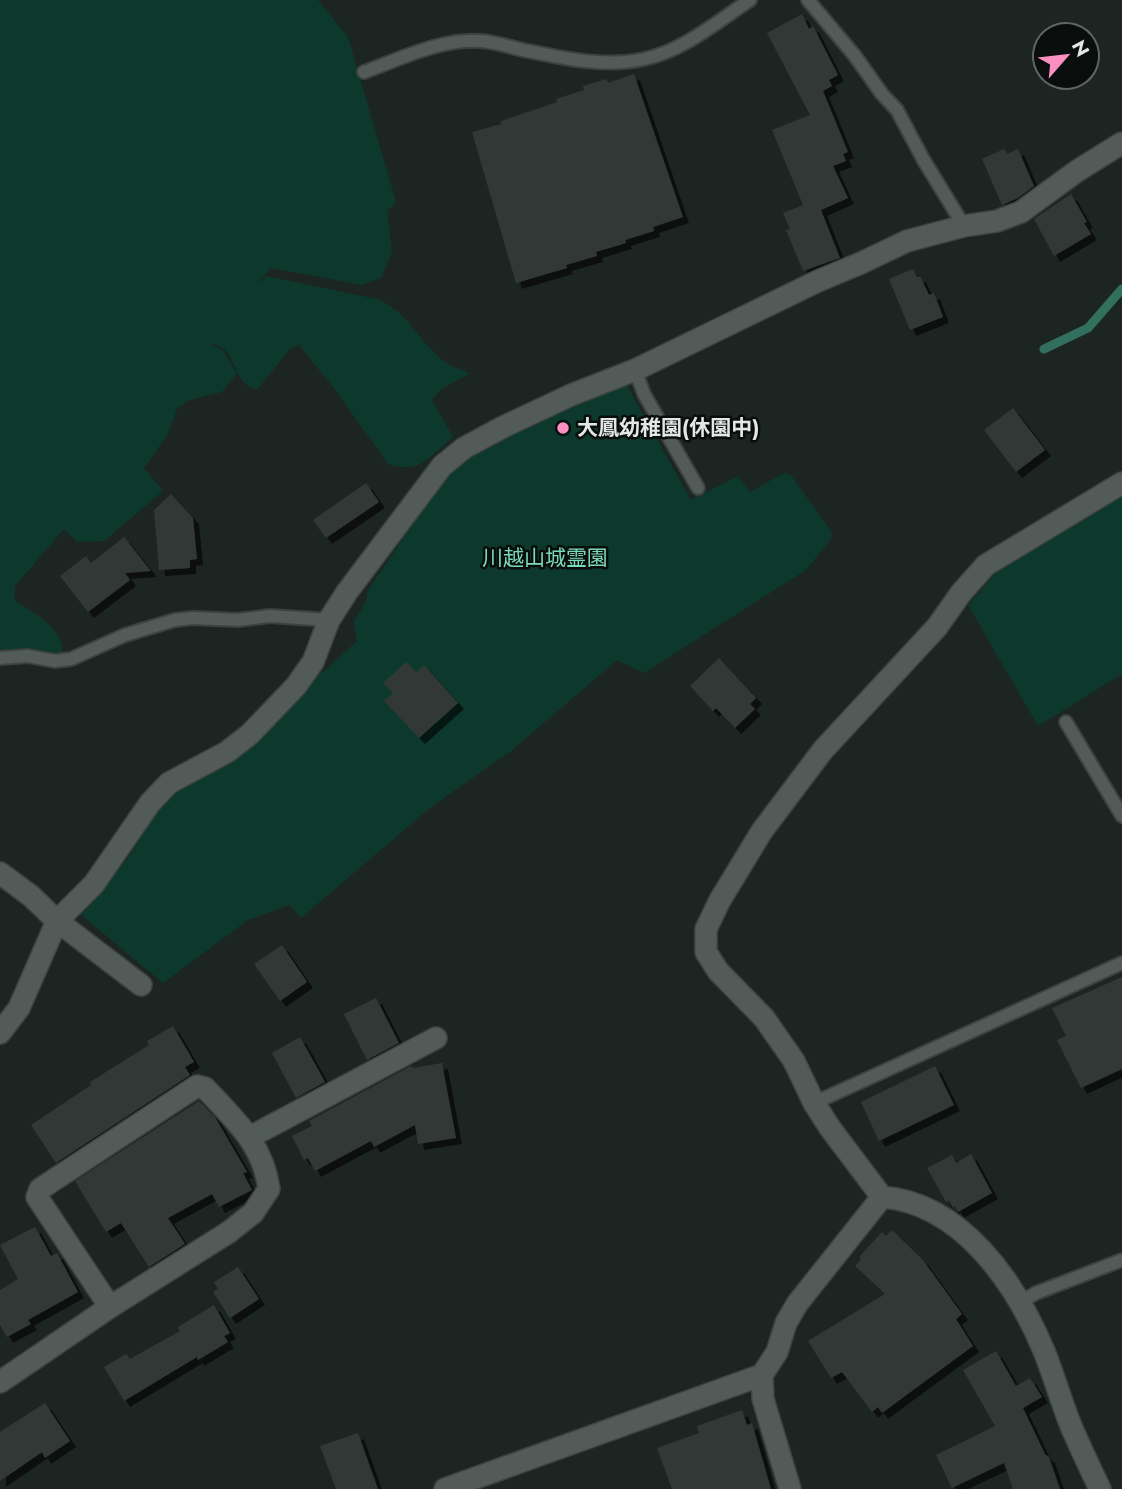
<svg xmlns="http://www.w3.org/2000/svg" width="1122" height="1489" viewBox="0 0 1122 1489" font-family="Jost,'Noto Sans JP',sans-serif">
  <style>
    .green { fill: #0d392d }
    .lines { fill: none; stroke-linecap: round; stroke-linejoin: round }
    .stream { stroke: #32705d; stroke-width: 9 }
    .building { fill: #313936; filter: url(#shadow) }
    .lane-casing { stroke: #3c4240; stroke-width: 16 }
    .street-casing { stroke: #3c4240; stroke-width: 24 }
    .lane { stroke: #525b58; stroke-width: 12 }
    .street { stroke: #525b58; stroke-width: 21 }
    .poi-dot { fill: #fc8fc2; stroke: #090d0c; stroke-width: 2.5 }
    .labels { text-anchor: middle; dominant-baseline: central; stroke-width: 5; stroke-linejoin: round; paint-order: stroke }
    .poi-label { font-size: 21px; font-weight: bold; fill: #e3e8e6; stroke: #090d0c; text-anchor: start }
    .park-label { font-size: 21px; fill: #79d9bb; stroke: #090d0c }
  </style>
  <defs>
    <filter id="shadow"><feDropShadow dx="6" dy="6" stdDeviation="0" flood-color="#0009"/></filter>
  </defs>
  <rect width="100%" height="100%" fill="#1d2522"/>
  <!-- green -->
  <g class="green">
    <path d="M0,0h318l30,37 48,165 -9,9 5,41 -11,26 -19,7 -91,-17 -17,18 12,-10 111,23c28,12 35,31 56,52 4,4 11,11 17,14 7,4 14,4 19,9l-28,15 -9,11 21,37c-23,19 -33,38 -65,27l-52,-73 -37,-46 -9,4 -33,41c-22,-6 -19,-28 -33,-41 -4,-3 -12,-5 -17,-6l15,7 15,23 -15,19 -33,8 -12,9 -9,25 -24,34 19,23 -59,50 -27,1 -13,-13 -49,57 -1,14c20,13 53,30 48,57l-62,7z"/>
    <path d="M625,382l66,118 47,-24 12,16 34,-19 6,1 42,58 -1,7 -25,31 -162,103 -27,-13 -106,91 -80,56 -130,111 -11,-13 -42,15 -85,63 -82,-68 47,-57 32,-53 25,-19 76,-47 55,-61 41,-37 -3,-20 13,-21v-8l64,-95 21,-25 20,-15 69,-38z"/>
    <path d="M1122,497v177l-84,52 -70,-121 30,-34z"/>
  </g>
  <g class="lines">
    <!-- stream -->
    <path class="stream" d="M1044,349l44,-21 34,-39"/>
  </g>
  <!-- building -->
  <g class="building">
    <path d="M802,14l7,15 4,-3 25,49 -9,5 3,6 -9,5 25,61 -5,2 3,7 -13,5 15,32 -27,12 19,48 -37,13 -17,-41 4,-1 -7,-16 20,-8 -31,-75 38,-15 -43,-82z"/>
    <path d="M634,74l49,143 -30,10 1,4 -29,9 1,3 -30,9 1,4 -31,9 1,3 -51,15 -44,-151 29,-8v-3l56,-19 -1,-3 28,-9 -1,-4 23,-7 2,4z"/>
    <path d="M1004,149l3,5 11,-5 16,37 -16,12 -16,7 -20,-46z"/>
    <path d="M1071,194l16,28 -3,1 7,11 -37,22 -20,-37z"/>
    <path d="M913,269l4,8 3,-1 9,19 5,-2 9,24 -33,13 -21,-51z"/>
    <path d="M1013,408l32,42 -29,22 -32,-42z"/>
    <path d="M366,483l13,19 -53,36 -13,-18z"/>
    <path d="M171,494l22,24 4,41 -7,1v8l-31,2 -5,-60z"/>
    <path d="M124,537l27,34 -26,2 5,7 -42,32 -28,-36 26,-20 5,7z"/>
    <path d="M719,658l37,40 -6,6 5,5 -20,19 -19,-20 -3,3 -23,-25z"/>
    <path d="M406,662l10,10 8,-7 34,38 -39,35 -35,-37 9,-8 -10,-10z"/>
    <path d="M282,945l25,37 -27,19 -26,-37z"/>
    <path d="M1122,977v92l-41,19 -24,-48 9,-4 -14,-28z"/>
    <path d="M376,998l23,45 -32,17 -23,-46z"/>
    <path d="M173,1026l21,36 -9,5 5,8 -134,88 -25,-38 60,-40 -1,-3 59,-37 -2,-4z"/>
    <path d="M300,1037l25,45 -29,16 -24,-45z"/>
    <path d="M442,1063l14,75 -38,6 -3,-19 -41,22 -3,-6 -56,30 -7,-13 -4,2 -12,-24 20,-10 -3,-5 102,-55 2,2z"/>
    <path d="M935,1066l19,39 -75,36 -18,-39z"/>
    <path d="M199,1101l16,16 32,55 -4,1 9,17 -33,17 -7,-13 -44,24 17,26 -36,23 -28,-44 -15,9 -31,-51z"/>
    <path d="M971,1154l21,39 -34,19 -3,-6 -2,2 -4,-7 -3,1 -19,-34 25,-13 4,8z"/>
    <path d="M35,1227l16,29 6,-3 21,39 -50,28 3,4 -24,13 -7,-12v-35l18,-11 -18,-34z"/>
    <path d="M892,1230l31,30 39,54 -6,5 17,27 -91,67 -4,-6 -6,5 -30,-40 -11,6 -23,-37 77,-47 -30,-28 6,-7 -2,-2 23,-25 4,4z"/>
    <path d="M238,1267l21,32 -29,19 -17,-26 5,-3 -4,-7z"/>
    <path d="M214,1305l16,28 -6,3 4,6 -30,18 -1,-3 -73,44 -20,-34 22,-13 4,5 50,-28 -2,-4z"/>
    <path d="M996,1351l20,35 14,-8 12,19 -19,11 22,46 4,3 11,32h-47l-9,-26 -52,25 -16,-33 59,-29 -32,-56z"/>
    <path d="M45,1403l25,38 -25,17 -3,-6 -42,29v-49z"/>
    <path d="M742,1410l5,15 5,-2 19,66h-99l-15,-41 42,-15 -2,-7z"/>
    <path d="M358,1433l20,56h-42l-16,-43z"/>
  </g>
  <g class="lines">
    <!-- lane casing -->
    <g class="lane-casing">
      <g id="lane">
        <path d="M808,0l47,56 27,38 15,16 26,49 41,67"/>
        <path d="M364,72c36,-13 78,-34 117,-31 14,1 29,6 42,9 39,8 81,18 121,9 39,-8 74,-38 106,-59"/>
        <path d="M635,370l9,24 54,94"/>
        <path d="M0,658l28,-2 27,5 16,-2 54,-24 50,-15 18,-2 45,2 32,-4 59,4"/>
        <path d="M1066,722l56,94"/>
        <path d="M814,1103l308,-140"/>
        <path d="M1021,1302l15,-9 86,-33"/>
      </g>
    </g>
    <!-- street casing -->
    <g class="street-casing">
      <g id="street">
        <path d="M0,873l31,23 26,25 84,64"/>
        <path d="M0,1033l19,-25 38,-87 37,-37 56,-81 19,-20 58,-31 23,-18 46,-48 17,-24 16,-42 18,-28 95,-126 22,-18 39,-21 68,-32 64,-25 183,-89 43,-18 46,-22 57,-15 33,-5 24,-9 56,-41 45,-28"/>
        <path d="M250,1137l186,-99"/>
        <path d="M0,1382l110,-75 119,-75 24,-19 16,-24c-6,-45 -34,-69 -64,-101l-8,-2 -157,103 -3,8 73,110"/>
        <path d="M445,1489l317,-114"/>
        <path d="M790,1489l-27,-90 -1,-24 15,-23 9,-29 11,-19 85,-107"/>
        <path d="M1100,1489c-10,-21 -20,-42 -29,-63 -10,-25 -17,-50 -27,-75 -28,-67 -82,-148 -162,-154l-52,-69 -16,-25 -20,-42 -30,-43 -46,-47 -12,-19v-23l14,-29 42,-69 61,-81 114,-123 24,-34 25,-28 136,-82"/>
      </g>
    </g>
    <!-- lane -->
    <use href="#lane" class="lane"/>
    <!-- street -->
    <use href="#street" class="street"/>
  </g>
  <!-- markers -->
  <circle class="poi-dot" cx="563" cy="428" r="7"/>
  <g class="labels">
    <!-- poi labels -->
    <g class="poi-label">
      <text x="577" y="428">大鳳幼稚園(休園中)</text>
    </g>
    <!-- park labels -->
    <g class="park-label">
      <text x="545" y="558">川越山城霊園</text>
    </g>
  </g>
  <!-- north arrow -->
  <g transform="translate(1066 56) rotate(62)"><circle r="33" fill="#090d0c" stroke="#606563" stroke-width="2"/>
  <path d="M0-5L12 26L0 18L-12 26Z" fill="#fc8fc2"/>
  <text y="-10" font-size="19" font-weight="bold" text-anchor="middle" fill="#e3e8e6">N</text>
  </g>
</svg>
